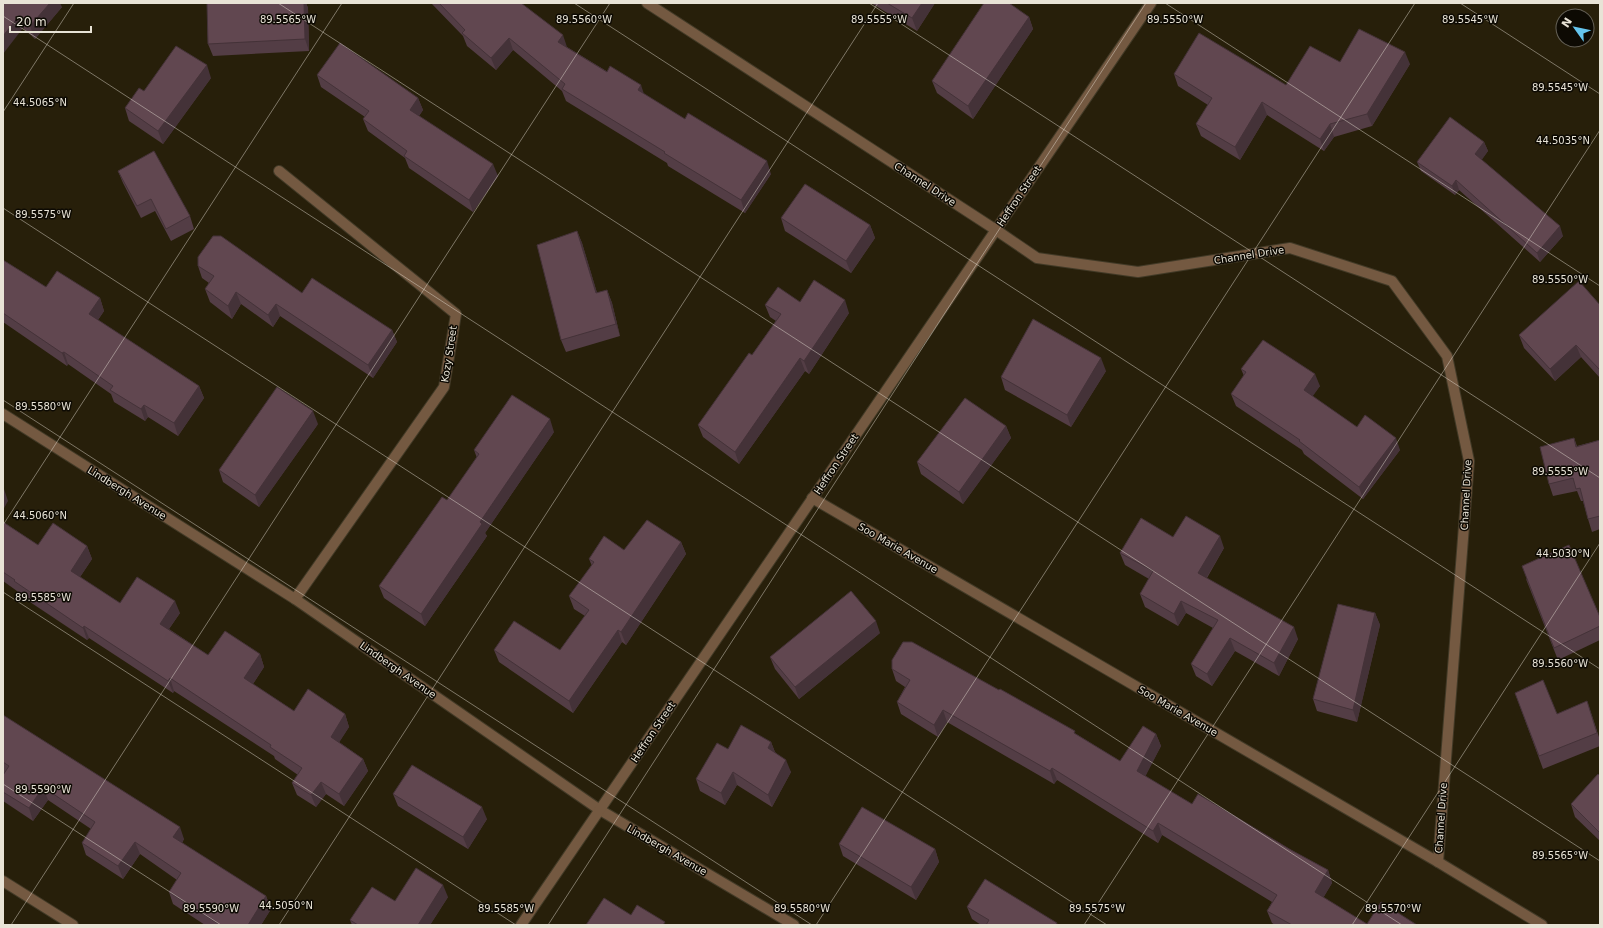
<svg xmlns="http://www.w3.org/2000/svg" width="1603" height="928" viewBox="0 0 1603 928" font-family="'DejaVu Sans',sans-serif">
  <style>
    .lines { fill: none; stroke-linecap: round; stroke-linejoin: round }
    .street-casing { stroke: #423a27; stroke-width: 12 }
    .street { stroke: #745941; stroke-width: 10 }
    .wall { fill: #533d45 }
    .shaded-wall { fill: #443238 }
    .building { fill: #614750; stroke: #443238 }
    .ticks { fill: none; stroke: #e8e3d6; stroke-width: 1; stroke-opacity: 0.45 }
    .labels { text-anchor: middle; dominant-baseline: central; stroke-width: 3; stroke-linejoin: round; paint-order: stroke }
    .street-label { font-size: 10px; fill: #e8e3d6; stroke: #0d0a03 }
    .ticks-label { font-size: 10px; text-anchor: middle; fill: #e8e3d6; stroke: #0d0a03; stroke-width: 3; stroke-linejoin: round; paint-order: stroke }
  </style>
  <rect width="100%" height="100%" fill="#271f0a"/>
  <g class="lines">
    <!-- street casing -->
    <g class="street-casing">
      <g id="street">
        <path d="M647,3l349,227 41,28 101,14 152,-24 102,33 55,75 22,105 -31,401"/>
        <path d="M279,171l177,143 -12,73 -149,212"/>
        <path d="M3,414l292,185 305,211 194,115"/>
        <path d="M812,498l626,364 104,63"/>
        <path d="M3,881l70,44"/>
        <path d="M521,925l630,-922"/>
      </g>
    </g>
    <!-- street -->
    <use href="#street" class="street"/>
  </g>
  <!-- wall -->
  <g class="wall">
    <path d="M3,3l59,4 -27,32 -12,-11z"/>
    <path d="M207,3h99l2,5 1,43 -96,5 -5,-12z"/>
    <path d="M431,3h90l46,44 77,47 127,80 -26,39 -77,-47 -1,-3 -101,-62 -4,-10 -49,-41 -17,20 -29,-24 -4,-10z"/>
    <path d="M871,3h64l-18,28z"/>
    <path d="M1029,17l4,12 -60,90 -36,-26 -5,-12z"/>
    <path d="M1340,62l70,2 -38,62 -38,11 -10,14 -57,-36 -27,45 -39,-24 -5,-12 12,-19 -30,-19 -4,-12 112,11z"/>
    <path d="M317,75l101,23 5,12 -4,6 79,60 -25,36 -64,-44 -4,-10 -37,-27 -5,-12 2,-2 -44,-30z"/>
    <path d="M211,78l-48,66 -34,-23 -4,-13 19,-17z"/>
    <path d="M1484,142l4,9 -7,9 82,76 -23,26 -81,-72 -4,5 -34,-24 -4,-9z"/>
    <path d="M118,171l72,45 4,13 -23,12 -16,-30 -14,7 -18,-35z"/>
    <path d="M781,218l89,7 5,13 -24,35 -66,-42z"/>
    <path d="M577,231l5,12 15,50 10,-3 5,13 8,33 -54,16 -5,-12z"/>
    <path d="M3,260l43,27 54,11 4,13 -6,9 101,66 5,12 -26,38 -30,-19 -3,4 -31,-19 -3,-8 -43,-30 -1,2 -64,-44z"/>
    <path d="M198,266l104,27 90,37 5,12 -24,36 -93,-62 -7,11 -32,-23 -9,15 -22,-17 -5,-13 4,-6 -7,-5z"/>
    <path d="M800,302l49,11 -40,61 -4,-3 -66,93 -36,-27 -5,-12 54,-70 24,-34 -6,-4 -5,-12z"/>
    <path d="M1600,305v73l-19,-21 -26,24 -31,-33 -5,-13z"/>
    <path d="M1241,369l79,17 -8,10 45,31 43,23 -37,49 -59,-45 -2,-4 -66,-44 -5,-12 13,-18z"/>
    <path d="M1106,371l-35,56 -66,-37 -4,-13z"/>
    <path d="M318,424l-59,83 -36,-25 -4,-12z"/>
    <path d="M1006,426l5,12 -48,66 -42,-30 -4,-12z"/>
    <path d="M554,432l-69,101 2,3 -62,90 -41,-28 -5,-12 68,-86 30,-42 -3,-8z"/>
    <path d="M1574,438l3,8 23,-6v89l-8,3 -4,-13 -5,-18h-2l-4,-10 -24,5 -4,-12z"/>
    <path d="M3,522l35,23 49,1 5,13 -12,18 40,26 60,10 -11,16 39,26 52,-1 4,13 -11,17 41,27 51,3 4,13 -10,15 24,17 5,12 -24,35 -18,-12 -10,13 -19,-12 -5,-12 6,-8 -23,-16 -1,-3 -100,-65 -1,2 -84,-55 -2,2 -69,-46 -1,-3 -14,-10z"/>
    <path d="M1173,537l51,11 -17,30 91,61 -19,37 -44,-25 -23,35 -16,-10 -5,-12 22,-36 -27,-15 -8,13 -33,-19 -5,-13 9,-15 -24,-14 -5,-12z"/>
    <path d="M681,542l5,12 -60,91 -4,-3 -49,71 -74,-51 -5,-12h66l25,-34 -11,-7 -5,-13 23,-30 -3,-7 35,-9z"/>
    <path d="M1526,579l74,38v23l-42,20z"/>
    <path d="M1375,613l5,12 -23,97 -40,-11 -4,-12z"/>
    <path d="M880,633l-81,66 -24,-30 -5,-12z"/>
    <path d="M892,669l184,65 44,27 36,-27 5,12 -16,30 47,28 99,46 37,20 4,13 -9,15 44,26 50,1h-142l-3,-2 -5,-12 5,-9 -110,-67 -4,8 -101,-63 -3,4 -107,-62 -9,15 -37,-23 -4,-12 8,-15 -9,-6z"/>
    <path d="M1515,693l42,21 30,-13 13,39v6l-57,23z"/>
    <path d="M3,715l181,124 -2,4 84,53 5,13 -10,16h-56l-32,-21 -4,-12 8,-12 -37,-26 -17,25 -37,-24 -4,-12 9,-14 -43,-29 -15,21 -30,-20v-26l1,-2 -1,-1z"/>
    <path d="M771,742l4,10 16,20 -19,35 -35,-22 -12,20 -25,-14 -4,-12 32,-30z"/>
    <path d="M1600,776v65l-25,-24 -4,-13z"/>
    <path d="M393,794l94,25 -19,30 -70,-43z"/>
    <path d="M839,844l96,5 4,13 -23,38 -73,-44z"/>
    <path d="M448,897l-18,28h-78l-2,-5 45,-19z"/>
    <path d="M967,907l90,16 1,2h-77l-9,-6z"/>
  </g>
  <!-- shaded-wall -->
  <g class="shaded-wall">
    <path d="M50,3h10l2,4 -27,32 -5,-13z"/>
    <path d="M304,3h2l2,5 1,43 -4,-12z"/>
    <path d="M922,3h13l-18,28 -5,-13z"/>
    <path d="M19,16l4,12 -20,26v-18z"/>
    <path d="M1029,17l4,12 -60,90 -5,-13z"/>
    <path d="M563,35l4,12 -9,-5z"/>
    <path d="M509,38l4,12 -17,20 -5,-12z"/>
    <path d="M1405,52l5,12 -38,62 -5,-12z"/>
    <path d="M207,65l4,13 -48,66 -5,-13z"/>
    <path d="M641,85l4,12 -7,-7z"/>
    <path d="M418,98l5,12 -9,12 -4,-12z"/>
    <path d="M1262,102l5,13 -27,45 -5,-13z"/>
    <path d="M1330,124l4,13 -10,14 -4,-12z"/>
    <path d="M1484,142l4,9 -9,13 -4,-10z"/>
    <path d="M767,161l4,13 -26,39 -4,-13z"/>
    <path d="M493,164l5,12 -25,36 -4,-12z"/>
    <path d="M1456,180l3,10 -4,5 -3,-9z"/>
    <path d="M870,225l5,13 -24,35 -5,-12z"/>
    <path d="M1560,226l3,10 -23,26 -3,-9z"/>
    <path d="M577,231l5,12 19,63 -5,-13z"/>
    <path d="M607,290l5,13 8,33 -4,-12z"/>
    <path d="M236,292l5,12 -9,15 -4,-13z"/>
    <path d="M100,298l4,13 -11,16 -4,-13z"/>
    <path d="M845,300l4,13 -40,61 -5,-13z"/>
    <path d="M276,304l4,12 -7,11 -5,-12z"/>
    <path d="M392,330l5,12 -24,36 -5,-13z"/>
    <path d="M1576,345l5,12 -26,24 -5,-12z"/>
    <path d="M64,352l4,12 -1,2 -5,-13z"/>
    <path d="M800,358l5,13 -66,93 -4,-12z"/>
    <path d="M1101,358l5,13 -35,56 -4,-12z"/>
    <path d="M1315,374l5,12 -12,17 -4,-13z"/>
    <path d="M199,386l5,12 -26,38 -4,-13z"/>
    <path d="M144,405l4,12 -3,4 -4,-12z"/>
    <path d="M313,411l5,13 -59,83 -4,-12z"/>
    <path d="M550,419l4,13 -69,101 2,3 -62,90 -4,-12 59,-92z"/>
    <path d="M1006,426l5,12 -48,66 -4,-12z"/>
    <path d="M1396,438l4,12 -37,49 -4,-12z"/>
    <path d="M4,489l4,12 -5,9v-20z"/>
    <path d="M1220,536l4,12 -22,37 -4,-12z"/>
    <path d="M681,542l5,12 -60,91 -5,-13z"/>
    <path d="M87,546l5,13 -16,24 -5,-12z"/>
    <path d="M175,601l5,12 -16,23 -4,-12z"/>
    <path d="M1181,601l5,12 -8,13 -4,-12z"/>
    <path d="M1375,613l5,12 -23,97 -4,-12z"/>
    <path d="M876,621l4,12 -81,66 -4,-12z"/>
    <path d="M84,626l5,12 -2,2 -4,-12z"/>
    <path d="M1294,627l4,12 -19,37 -5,-13z"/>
    <path d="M618,630l4,12 -49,71 -4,-12z"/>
    <path d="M1230,638l5,13 -23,35 -5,-12z"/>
    <path d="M260,654l4,13 -15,23 -5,-12z"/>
    <path d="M170,678l4,13 -1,2 -5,-12z"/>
    <path d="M943,710l4,12 -9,15 -4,-12z"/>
    <path d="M345,714l4,13 -14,22 -4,-12z"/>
    <path d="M1156,734l5,12 -19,37 -5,-12z"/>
    <path d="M771,742l5,13 -8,-7z"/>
    <path d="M363,759l5,12 -24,35 -5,-12z"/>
    <path d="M786,760l5,12 -19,35 -4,-12z"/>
    <path d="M1052,768l5,12 -3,4 -4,-13z"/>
    <path d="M733,772l4,13 -12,20 -4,-12z"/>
    <path d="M321,782l5,12 -10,13 -5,-12z"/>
    <path d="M43,787l5,13 -15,21 -4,-13z"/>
    <path d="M482,807l5,12 -19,30 -5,-12z"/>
    <path d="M1158,823l4,12 -4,8 -5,-12z"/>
    <path d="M180,827l4,12 -6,10 -5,-12z"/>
    <path d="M135,842l5,12 -17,25 -5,-13z"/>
    <path d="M935,849l4,13 -23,38 -5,-13z"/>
    <path d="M1328,870l4,13 -13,22 -4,-13z"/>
    <path d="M443,885l5,12 -18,28h-12z"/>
    <path d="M266,896l5,13 -10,16h-13z"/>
  </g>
  <!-- building -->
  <g class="building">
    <path d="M3,3h47l-20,23 -11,-10 -16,20z"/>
    <path d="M207,3h97l1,36 -97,5z"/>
    <path d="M439,3h82l42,32 -5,7 49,30 3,-6 31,19 -3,5 47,29 3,-6 79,48 -26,39 -77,-47 1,-1 -103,-63 3,-5 -56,-46 -18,20 -29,-25 3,-3z"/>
    <path d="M887,3h35l-10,15z"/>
    <path d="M984,3h25l20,14 -61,89 -36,-25z"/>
    <path d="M1359,29l46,23 -38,62 -37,10 -10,15 -58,-37 -27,45 -39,-23 16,-26 -38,-24 25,-41 87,52 24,-39 30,16z"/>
    <path d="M340,43l78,55 -8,12 83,54 -24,36 -65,-44 3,-5 -44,-32 6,-8 -52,-36z"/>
    <path d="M176,46l31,19 -49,66 -33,-23 14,-20 5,3z"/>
    <path d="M1450,117l34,25 -9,12 85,72 -23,27 -81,-73 -4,6 -35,-24z"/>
    <path d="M154,151l36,65 -24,13 -15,-30 -14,7 -19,-35z"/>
    <path d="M805,184l65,41 -24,36 -65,-43z"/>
    <path d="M577,231l19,62 11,-3 9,34 -55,16 -24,-95z"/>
    <path d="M213,236h8l81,57 10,-15 80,52 -24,35 -92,-61 -8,11 -32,-23 -8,14 -23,-17 9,-13 -16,-10v-9z"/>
    <path d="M3,260l43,27 11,-16 43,27 -11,16 110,72 -25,37 -30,-18 -3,4 -31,-19 3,-4 -49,-34 -2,1 -59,-40z"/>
    <path d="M814,280l31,20 -41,61 -4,-3 -65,94 -37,-27 51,-72 3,2 29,-41 -16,-9 13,-18 22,15z"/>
    <path d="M1579,281l21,24v65l-24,-25 -26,24 -31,-34z"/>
    <path d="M1033,319l68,39 -34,57 -66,-38z"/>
    <path d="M1263,340l52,34 -11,16 53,37 8,-12 31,23 -37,49 -60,-46 1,-1 -69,-46 15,-22 -5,-3z"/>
    <path d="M277,387l36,24 -58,84 -36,-25z"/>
    <path d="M512,395l38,24 -70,103 2,2 -61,90 -42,-28 63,-89 5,3 32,-46 -5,-4z"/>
    <path d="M965,398l41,28 -47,66 -42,-30z"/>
    <path d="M1574,438l2,9 24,-7v76l-12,3 -8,-31 -4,1 -3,-11 -24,6 -9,-37z"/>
    <path d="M1186,516l34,20 -22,37 96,54 -20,36 -44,-25 -23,36 -16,-10 27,-44 -37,-19 -7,13 -34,-20 13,-23 -33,-18 21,-35 32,19z"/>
    <path d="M647,520l34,22 -60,90 -3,-2 -49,71 -75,-51 20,-29 46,29 29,-40 -20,-14 25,-34 -5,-3 15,-23 20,14z"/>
    <path d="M3,522l35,23 15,-22 34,23 -16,25 49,32 17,-26 38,24 -15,23 48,31 17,-24 35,23 -16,24 50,33 14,-22 37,25 -14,23 32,22 -24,35 -18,-12 -10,13 -19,-12 10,-15 -32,-21 1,-2 -101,-67 -2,3 -84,-55 -1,2 -69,-47 1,-1 -12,-8z"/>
    <path d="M1569,545l31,72v9l-46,22 -32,-82z"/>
    <path d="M851,591l25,30 -81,66 -25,-30z"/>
    <path d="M1338,604l37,9 -22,97 -40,-11z"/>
    <path d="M903,642h9l87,48 1,-1 75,42 -1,2 46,28 23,-35 13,8 -19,37 55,33 6,-10 93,56 37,20 -13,22 52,32 14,-22 36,23h-125l-25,-14 10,-16 -119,-72 -5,8 -101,-63 -2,3 -107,-61 -9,15 -37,-23 13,-22 -18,-11v-9z"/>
    <path d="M1543,680l14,34 30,-13 10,32 -58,23 -24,-63z"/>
    <path d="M3,715l177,112 -7,10 93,59 -18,29h-28l-51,-33 12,-19 -46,-31 -17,24 -36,-23 13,-21 -52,-35 -14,21 -26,-16v-17l6,-9 -6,-4z"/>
    <path d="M741,725l30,17 -3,6 18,12 -18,35 -35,-23 -12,21 -25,-14 21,-36 11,6z"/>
    <path d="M412,765l70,42 -19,30 -70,-43z"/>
    <path d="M1598,774l2,2v57l-29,-29z"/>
    <path d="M862,807l73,42 -24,38 -72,-43z"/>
    <path d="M416,868l27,17 -25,40h-60l-8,-5 22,-33 23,14z"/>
    <path d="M985,879l72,44 -2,2h-69l3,-5 -22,-13z"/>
    <path d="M604,898l27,17 6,-10 28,17 -2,3h-77z"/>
  </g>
  <!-- ticks -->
  <path class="ticks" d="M278,3l1322,858M574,3l1026,666M869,3l731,475M1165,3l435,283M1460,3l140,91M3,16l1399,909M3,112l71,-109M3,208l1104,717M3,400l809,525M3,525l339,-522M3,592l513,333M3,784l218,141M11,925l599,-922M279,925l599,-922M548,925l598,-922M816,925l599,-922M1084,925l516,-795M1352,925l248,-382"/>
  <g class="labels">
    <!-- street labels -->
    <g class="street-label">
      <text transform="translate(925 184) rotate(33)">Channel Drive</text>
      <text transform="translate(1019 196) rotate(-56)">Heffron Street</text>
      <text transform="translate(1249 255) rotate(-9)">Channel Drive</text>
      <text transform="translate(449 354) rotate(-81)">Kozy Street</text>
      <text transform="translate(836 464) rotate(-56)">Heffron Street</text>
      <text transform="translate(127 493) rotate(32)">Lindbergh Avenue</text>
      <text transform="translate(1466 495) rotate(-87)">Channel Drive</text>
      <text transform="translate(898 548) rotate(30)">Soo Marie Avenue</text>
      <text transform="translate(398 670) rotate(35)">Lindbergh Avenue</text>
      <text transform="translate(1178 711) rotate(30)">Soo Marie Avenue</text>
      <text transform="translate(653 732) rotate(-56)">Heffron Street</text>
      <text transform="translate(1441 818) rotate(-86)">Channel Drive</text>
      <text transform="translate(667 850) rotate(30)">Lindbergh Avenue</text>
    </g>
  </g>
  <g class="ticks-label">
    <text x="288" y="23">89.5565°W</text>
    <text x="584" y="23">89.5560°W</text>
    <text x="879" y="23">89.5555°W</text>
    <text x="1175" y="23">89.5550°W</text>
    <text x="1470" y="23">89.5545°W</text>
    <text x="1560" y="91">89.5545°W</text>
    <text x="40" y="106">44.5065°N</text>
    <text x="1563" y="144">44.5035°N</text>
    <text x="43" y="218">89.5575°W</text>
    <text x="1560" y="283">89.5550°W</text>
    <text x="43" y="410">89.5580°W</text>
    <text x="1560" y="475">89.5555°W</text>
    <text x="40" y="519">44.5060°N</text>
    <text x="1563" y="557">44.5030°N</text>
    <text x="43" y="601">89.5585°W</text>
    <text x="1560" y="667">89.5560°W</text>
    <text x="43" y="793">89.5590°W</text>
    <text x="1560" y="859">89.5565°W</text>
    <text x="286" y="909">44.5050°N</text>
    <text x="211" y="912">89.5590°W</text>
    <text x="506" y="912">89.5585°W</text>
    <text x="802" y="912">89.5580°W</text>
    <text x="1097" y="912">89.5575°W</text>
    <text x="1393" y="912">89.5570°W</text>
  </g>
  <!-- border -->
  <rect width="1603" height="928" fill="none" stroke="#e8e3d6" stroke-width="8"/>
  <!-- north arrow -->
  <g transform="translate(1575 28) rotate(303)"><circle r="19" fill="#0d0a03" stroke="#656157"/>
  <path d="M0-3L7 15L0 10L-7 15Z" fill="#65c5ee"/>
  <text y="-6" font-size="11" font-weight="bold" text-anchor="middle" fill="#e8e3d6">N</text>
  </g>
  <!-- scale -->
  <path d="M10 26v6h81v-6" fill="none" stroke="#e8e3d6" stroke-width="2"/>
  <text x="16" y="26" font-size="12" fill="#e8e3d6" stroke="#0d0a03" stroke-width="3" paint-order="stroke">20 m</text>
</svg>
